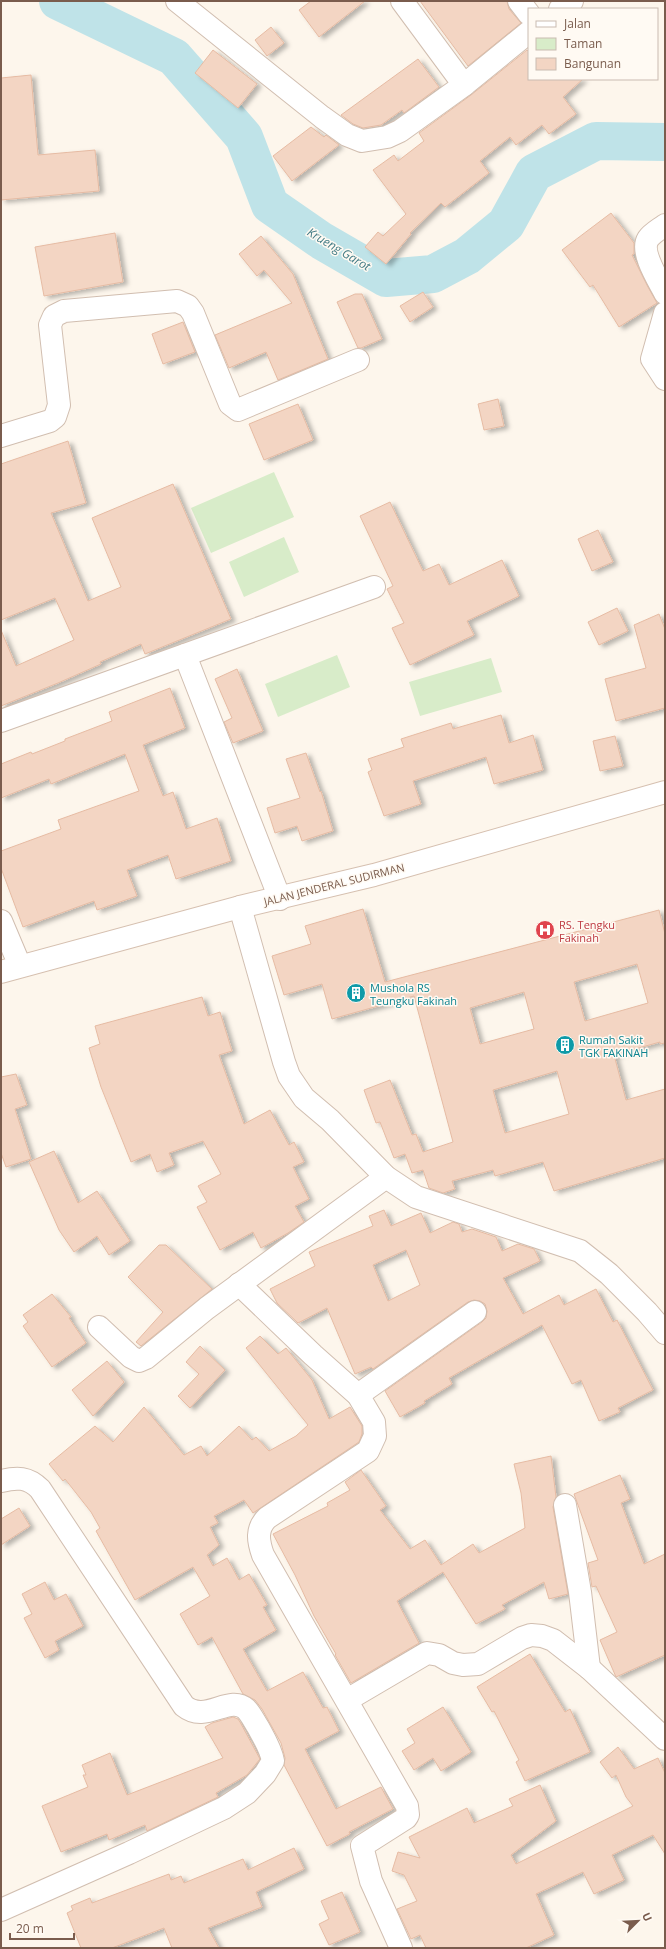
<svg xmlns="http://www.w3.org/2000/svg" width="666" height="1949" viewBox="0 0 666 1949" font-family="'Open Sans',sans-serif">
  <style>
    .green { fill: #d8ecc9 }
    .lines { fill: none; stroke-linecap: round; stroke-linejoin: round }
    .river { stroke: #bfe3e8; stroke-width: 38 }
    .building { fill: #f3d5c3; stroke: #e6bba3; fill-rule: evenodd; filter: url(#shadow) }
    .street-casing { stroke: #d1beb0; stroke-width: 24 }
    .secondary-casing { stroke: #d6c0b0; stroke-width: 24 }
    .street { stroke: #fff; stroke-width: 22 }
    .secondary { stroke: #fff; stroke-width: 22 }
    .labels { text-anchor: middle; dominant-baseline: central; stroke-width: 3; stroke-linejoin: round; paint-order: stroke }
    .street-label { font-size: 11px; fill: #7a5c4d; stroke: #fffaf3 }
    .health-label { font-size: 11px; fill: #be3a42; stroke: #fffaf3; text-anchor: start }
    .culture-label { font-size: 11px; fill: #0d838f; stroke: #fffaf3; text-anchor: start }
    .water-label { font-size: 12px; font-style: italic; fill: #437c86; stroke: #fffaf3 }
  </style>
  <defs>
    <filter id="shadow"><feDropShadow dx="4.5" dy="2.5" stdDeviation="2" flood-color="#0004"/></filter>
  </defs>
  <rect width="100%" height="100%" fill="#fdf6ec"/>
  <!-- green -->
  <g class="green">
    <path d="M274,472l20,45 -83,36 -20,-45z"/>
    <path d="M284,537l15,35 -55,25 -15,-35z"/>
    <path d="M337,655l13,32 -72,30 -13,-33z"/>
    <path d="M491,658l11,34 -82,24 -11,-34z"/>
  </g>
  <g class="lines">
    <!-- river -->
    <path class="river" d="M58,1l116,56 70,80 26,68 52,36 64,37 47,-4 34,-18 39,-32 28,-51 62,-32 69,1"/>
  </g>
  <!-- building -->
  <g class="building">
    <path d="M311,1h54l-46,36 -20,-27z"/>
    <path d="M420,1h87l2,8 12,14 -53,43z"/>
    <path d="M271,27l13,16 -17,13 -12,-16z"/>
    <path d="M213,50l44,34 -19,24 -43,-35z"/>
    <path d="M527,50l2,2v27h54l-20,18 13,17 -27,20 -7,-9 -26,20 -6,-8 -30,24 9,12 -44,34 -4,-4 -31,30 1,1 -25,30 -21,-17 13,-15 5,4 23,-22 -33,-44 21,-15 4,6 26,-20 -5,-8 52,-38z"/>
    <path d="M418,59l21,28 -35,26 -2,-3 -21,15 -18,3 -10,-4 -12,-9z"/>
    <path d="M31,75l7,80 57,-5 4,41 -98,9v-122z"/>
    <path d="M311,127l13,10 2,-2 13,10 -47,36 -19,-25z"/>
    <path d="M611,213l23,30v11l-2,1 16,32 9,16 -38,24 -26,-42 -3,2 -28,-37z"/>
    <path d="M115,233l8,49 -79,14 -9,-49z"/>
    <path d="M261,236l32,38 35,85 -50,21 -12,-28 -37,16 -14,-33 77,-32 -28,-33 -7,6 -18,-22z"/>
    <path d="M423,292l10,15 -23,15 -10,-16z"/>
    <path d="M355,294h7l20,45 -21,9h-3l-21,-46z"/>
    <path d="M183,322l12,30 -32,12 -11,-30z"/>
    <path d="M498,399l6,27 -20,4 -6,-26z"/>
    <path d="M298,404l15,36 -49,20 -15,-36z"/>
    <path d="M68,441l18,62 -35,10 37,88 33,-14 -29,-69 81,-34 58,135 -86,35 -4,-10 -41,18 1,2 -43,19 -57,23v-76l15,36 58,-26 -19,-42 -54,22v-156z"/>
    <path d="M390,502l33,69 16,-7 10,21 53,-25 17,36 -52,25 7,14 -64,30 -18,-37 12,-5 -17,-34 6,-3 -33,-70z"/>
    <path d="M598,530l15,32 -21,9 -14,-32z"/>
    <path d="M617,608l11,23 -29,14 -11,-23z"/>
    <path d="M659,614l6,15v79l-49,13 -11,-42 41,-11 -12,-43z"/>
    <path d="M237,669l26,62 -30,12 -9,-21 8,-4 -17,-39z"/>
    <path d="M170,688l15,40 -42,17 20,51 10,-4 13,37 31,-11 14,43 -55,18 -8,-24 -41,15 10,26 -40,14 -3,-9 -71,26 -22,-59v-17l60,-22 -3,-9 81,-29 -14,-37 -74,30 -2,-5 -48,19v-34l30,-12 1,2 33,-13v-2l47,-18 -3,-9z"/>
    <path d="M501,715l8,28 24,-8 10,35 -49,14 -8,-27 -73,24 8,23 -37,12 -16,-44 4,-2 -4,-11 36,-12 -3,-8 50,-16 2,6z"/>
    <path d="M615,736l8,30 -23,5 -7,-30z"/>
    <path d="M306,753l14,39 1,-1 12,40 -31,10 -5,-15 -22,7 -8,-25 33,-10 -14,-39z"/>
    <path d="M363,909l22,73 274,-72 6,24v109l-5,1v-2l-46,13 12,45 39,-11v69l-111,33 -11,-29 -48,14 -2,-6 -41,11 3,8 -12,4 -14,-5 -6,-18 -11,3 -7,-19 -11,4 -14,-36 -4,1 -12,-33 26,-10 22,55 4,-1 7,18 30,-10 -39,-146 -82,23 -10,-35 -38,11 -12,-39 39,-12 -6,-18zM637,964l11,39 -63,18 -11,-39zM524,992l10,37 -54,15 -10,-36zM557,1071l12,43 -64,19 -12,-43z"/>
    <path d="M202,997l6,19 12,-4 12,39 -13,4 25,69 26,-14 19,35 5,-3 10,20 -11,5 16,32 -14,7 9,16 -16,11 -27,15 -8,-16 -33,18 -23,-43 10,-5 -9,-16 23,-12 -18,-33 -34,12 5,12 -17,7 -7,-18 -19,8 -30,-75 -12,-39 11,-4 -5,-18z"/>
    <path d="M16,1074l11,31 -12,4 16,50 -25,8 -5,-14v-76z"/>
    <path d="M54,1151l24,52 19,-12 33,50 -21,14 -12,-19 -23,16 -15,-22 -30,-68z"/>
    <path d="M384,1210l7,16 30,-13 9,20 23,-11 6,2 3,8 10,-3 24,8 6,14 16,-7 16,5 6,12 -37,17 20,36 36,-19 5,10 32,-16 17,33 4,-2 36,70 -35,18 2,4 -21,9 -18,-41 -9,4 -30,-59 -93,53 3,6 -28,17 1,2 -25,14 -15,-26 97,-69 4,-4 1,-7 -2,-7 -5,-3 -6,-1 -6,2 -95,67 -2,-2 -16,7 -28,-66 -29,15 -21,-20 -7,-14 45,-23 -6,-14 64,-26 -4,-10zM406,1250l14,35 -32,16 -15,-36z"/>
    <path d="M159,1245h7l46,44 -71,57 -5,-4 27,-30 -35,-35z"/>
    <path d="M52,1294l19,23 -2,1 17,25 -34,24 -29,-41 5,-4 -5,-7z"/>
    <path d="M260,1336l18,18 8,-6 26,32 17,39 21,-12 12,19v8l-3,8 -106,71 -9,-13 -30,16 4,7 -8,4 9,18 -12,10 6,11 14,-8 12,22 10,-6 18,31 -4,2 13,23 -33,19 24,42 36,-19 20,36 4,-1 12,24 -34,18 31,60 45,-22 12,22 -44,23 1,2 -23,12 -43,-81 1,-7 -4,-15 -19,-34 -7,-9 -12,-6 -31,-57 -14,8 -18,-31 30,-18 -17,-29 -58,33 -39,-69 4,-3 -9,-16 -26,-33 -2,2 -14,-17 46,-38 18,16 31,-35 40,48 17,-9 6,10 32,-30 13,14 4,-3 13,14 27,-15 12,-11 -62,-77z"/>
    <path d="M200,1346l25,24 -35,38 -12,-12 21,-22 -13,-12z"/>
    <path d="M107,1361l17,21 -31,34 -21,-26z"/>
    <path d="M551,1456l5,41 -3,10 15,87 -19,5 -5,-17 -42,23 3,4 -29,15 -33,-52 -46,29 22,42 -68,40 -16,-28 1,-1 -22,-38 -19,-41 -22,-41 55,-28 -1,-3 23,-13 -5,-8 16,-12 25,36 -6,4 30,39 15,-9 16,25 32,-21 6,9 46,-25 -4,-35 -7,-29z"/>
    <path d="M620,1475l10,24 -9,4 23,61 21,-10v101l-49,22 -16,-37 17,-8 -21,-46 -4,1 -4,-24 10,-3 -24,-66z"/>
    <path d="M19,1508l11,18 -29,19v-26z"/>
    <path d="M45,1582l9,18 12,-6 17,32 -28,15 4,9 -14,8 -21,-40 8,-4 -10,-20z"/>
    <path d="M530,1654l35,58 5,-3 20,43 -65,29 -9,-19 3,-2 -25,-49 -2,1 -15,-25z"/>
    <path d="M443,1707l28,45 -30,19 -8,-13 -19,12 -12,-19 13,-8 -8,-14z"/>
    <path d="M233,1717l5,2 2,3 20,37 -13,16 -31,18 2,4 -71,34 -2,-6 -36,15 -2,-6 -46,18 -19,-46 46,-19 -5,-12h3l-4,-10 28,-12 17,42 96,-37 -18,-31 7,-4z"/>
    <path d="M618,1747l16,22 24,-11 7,15v81l-12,-19 -41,20 12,25 -30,14 -11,-22 -47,22 18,41 -28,13h-100l-6,-13 -9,4 -14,-30 20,-8 -13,-26 -12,-4 6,-19 22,6 -11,-21 58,-29 7,15 39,-17 -4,-7 31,-14 16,36 -45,34 5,9 117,-58 -7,-9 -10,-22 -4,3 -12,-16z"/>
    <path d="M294,1848l10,21 -48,23 6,15 -54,21 11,20h-47l-8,-20 -52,20h-31l-14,-35 6,-3 -2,-4 19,-8 2,5 77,-29 2,6 10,-4 3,7 59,-24 5,11z"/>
    <path d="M342,1892l18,40 -31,13 -10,-21 10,-5 -8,-18z"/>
  </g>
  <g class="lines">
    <!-- street casing -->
    <g class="street-casing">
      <g id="street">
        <path d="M177,1l145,116 25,18 15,6 25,-4 13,-6 64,-46 65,-53"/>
        <path d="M402,1l62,84"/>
        <path d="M519,1l10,13"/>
        <path d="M560,9l12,-8"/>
        <path d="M665,225c-5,4 -13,8 -17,14 -8,13 11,42 17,54"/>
        <path d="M665,313l-13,46 13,20"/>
        <path d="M1,436l49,-15 5,-4 4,-12 -9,-80 4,-9 10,-5 113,-10 11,5 5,7 37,91 8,6 120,-50"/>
        <path d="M185,655l95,244"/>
        <path d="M1,721l373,-134"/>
        <path d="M240,907l44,155 5,14 15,22 26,22 56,57 30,20 164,54 29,23 38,38 18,21"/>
        <path d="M1,921l19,45"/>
        <path d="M239,1284l74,71 45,40 16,27 1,14 -7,15 -101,67c-11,11 -9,23 -4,37l144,251 1,9 -2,3 -44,28 9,35 30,67"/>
        <path d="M99,1327l32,30 8,4 7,-3 61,-50 179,-131"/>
        <path d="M358,1395l117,-83"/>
        <path d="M1,1481c16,-4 27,-4 39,8l144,217c22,18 45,-12 62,3 5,5 8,12 12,18 6,11 13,22 15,34l-8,13 -18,19 -23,15 -95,45 -128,57"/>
        <path d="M565,1505l15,87 9,76"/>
        <path d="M347,1700l80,-47 12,2 14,8 10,2 15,-1 44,-26 9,-3 11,1 11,4 36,28 76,71"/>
      </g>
    </g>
    <!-- secondary casing -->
    <g class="secondary-casing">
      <path id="secondary" d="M1,972l239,-65 134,-32 291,-83"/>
    </g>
    <!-- street -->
    <use href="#street" class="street"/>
    <!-- secondary -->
    <use href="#secondary" class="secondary"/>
  </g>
  <!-- icons -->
  <defs>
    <g id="hospital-disc" transform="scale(1)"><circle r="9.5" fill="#e0444e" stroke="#fffaf3"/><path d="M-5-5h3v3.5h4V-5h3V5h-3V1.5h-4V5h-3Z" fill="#fff"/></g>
    <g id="building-disc" transform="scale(1)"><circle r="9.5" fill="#0f9aa8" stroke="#fffaf3"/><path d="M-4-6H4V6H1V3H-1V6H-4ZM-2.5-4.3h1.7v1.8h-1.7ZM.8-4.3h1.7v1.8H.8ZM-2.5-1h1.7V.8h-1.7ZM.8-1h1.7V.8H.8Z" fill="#fff"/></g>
  </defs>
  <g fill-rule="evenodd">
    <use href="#hospital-disc" x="545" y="930"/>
    <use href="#building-disc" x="356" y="993"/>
    <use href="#building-disc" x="565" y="1045"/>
  </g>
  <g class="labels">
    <!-- street labels -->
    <g class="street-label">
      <text transform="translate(334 884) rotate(-14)">JALAN JENDERAL SUDIRMAN</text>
    </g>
    <!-- health labels -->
    <g class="health-label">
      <text x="559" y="924">RS. Tengku<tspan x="559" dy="13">Fakinah</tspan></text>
    </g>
    <!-- culture labels -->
    <g class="culture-label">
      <text x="370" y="987">Mushola RS<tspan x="370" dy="13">Teungku Fakinah</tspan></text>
      <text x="579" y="1039">Rumah Sakit<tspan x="579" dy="13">TGK FAKINAH</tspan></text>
    </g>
    <!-- water labels -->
    <g class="water-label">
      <text transform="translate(339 249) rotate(31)">Krueng Garot</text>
    </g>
  </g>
  <!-- border -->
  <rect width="666" height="1949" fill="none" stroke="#7a5c4d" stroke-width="4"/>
  <!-- legend -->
  <rect x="528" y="8" width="130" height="72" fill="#fffaf3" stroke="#cabbb1"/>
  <rect x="536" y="21" width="20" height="6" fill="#ffffff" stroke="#cabbb1"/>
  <text x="564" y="28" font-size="12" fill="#7a5c4d">Jalan</text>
  <rect x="536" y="38" width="20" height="12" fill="#d8ecc9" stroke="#cabbb1"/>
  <text x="564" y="48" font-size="12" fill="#7a5c4d">Taman</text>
  <rect x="536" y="58" width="20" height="12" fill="#f3d5c3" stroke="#cabbb1"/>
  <text x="564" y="68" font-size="12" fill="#7a5c4d">Bangunan</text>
  <!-- north arrow -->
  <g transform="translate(638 1921) rotate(66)" stroke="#fffaf3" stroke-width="3" paint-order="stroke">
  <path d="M0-3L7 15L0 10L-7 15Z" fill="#7a5c4d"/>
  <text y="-6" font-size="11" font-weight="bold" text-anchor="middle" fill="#7a5c4d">U</text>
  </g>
  <!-- scale -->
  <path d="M10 1933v6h64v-6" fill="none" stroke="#7a5c4d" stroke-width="2"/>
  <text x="16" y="1933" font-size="12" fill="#7a5c4d" stroke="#fffaf3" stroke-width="3" paint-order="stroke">20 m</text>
</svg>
